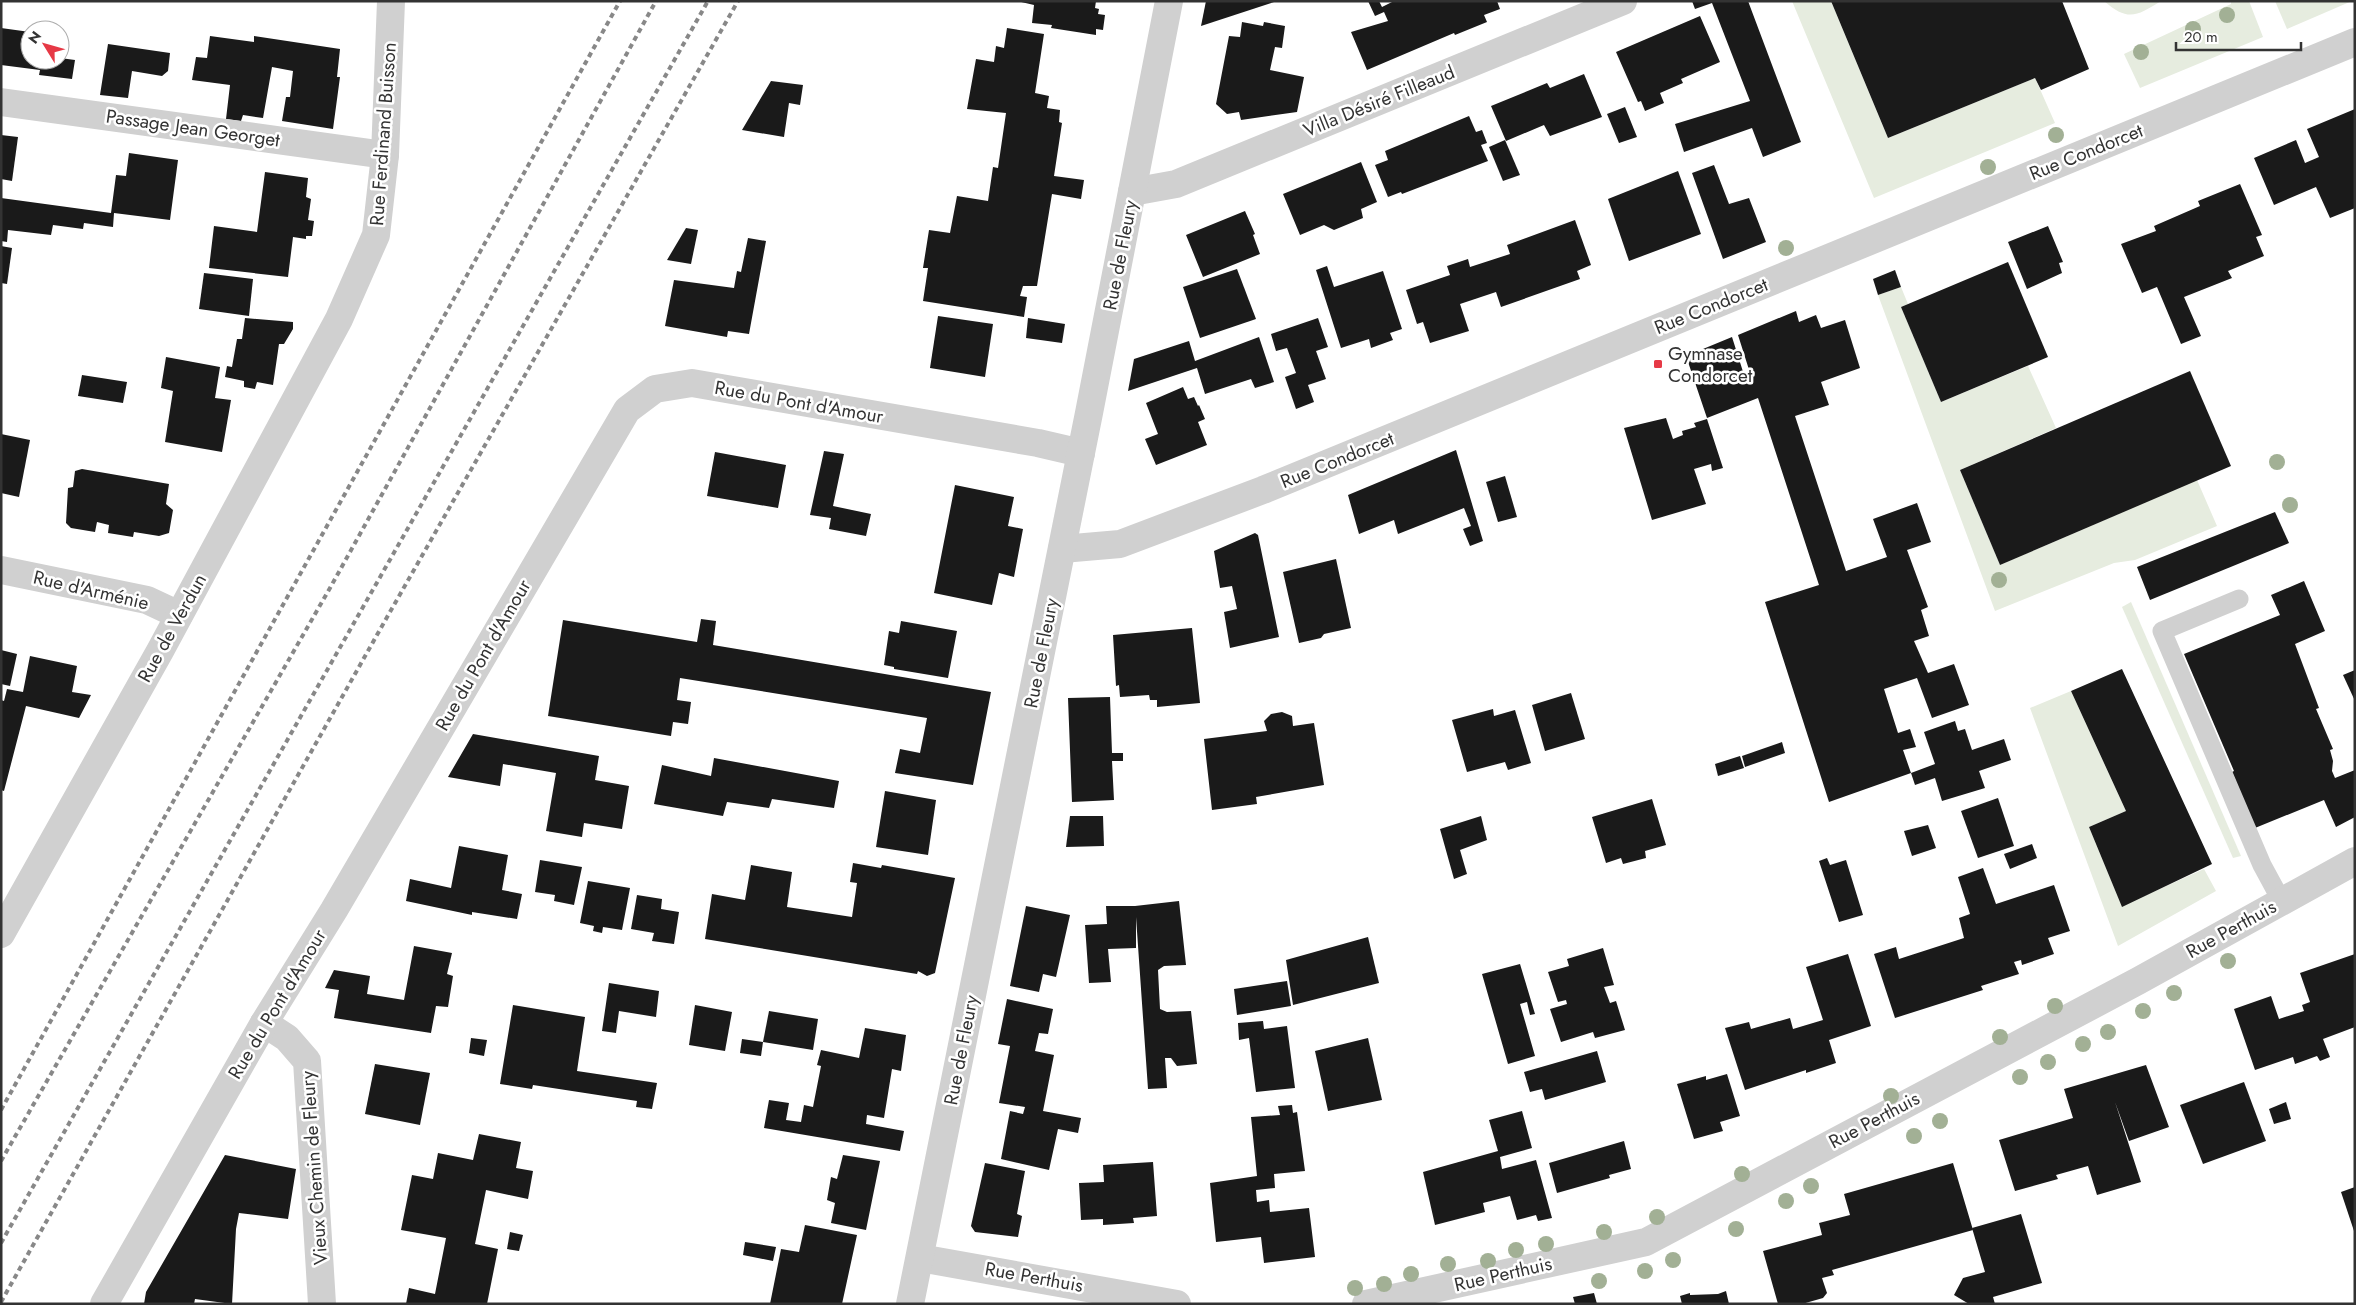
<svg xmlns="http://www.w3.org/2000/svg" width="2356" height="1305" viewBox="0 0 2356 1305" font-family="Jost,sans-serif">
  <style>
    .green { fill: #e6ecdf }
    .building { fill: #1a1a1a }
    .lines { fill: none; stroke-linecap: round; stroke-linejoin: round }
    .lane { stroke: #d0d0d0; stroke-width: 19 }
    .street { stroke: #d0d0d0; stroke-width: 28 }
    .rail { stroke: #888; stroke-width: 4; stroke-dasharray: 5 4; stroke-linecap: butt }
    .tree { fill: #a2b095 }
    .poi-dot { fill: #e63946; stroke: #fff; stroke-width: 2 }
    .labels { text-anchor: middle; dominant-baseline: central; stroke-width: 5; stroke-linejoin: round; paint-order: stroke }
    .street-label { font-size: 19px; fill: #333; stroke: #fff }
    .poi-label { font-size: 19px; fill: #333; stroke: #fff; text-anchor: start }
  </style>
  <rect width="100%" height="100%" fill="#fff"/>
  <!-- green -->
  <g class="green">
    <path d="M1792,1h39l57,137 147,-60 20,45 -181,75z"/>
    <path d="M2104,1h57c-24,15 -33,21 -57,0z"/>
    <path d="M2231,1h18l14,36 -123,51 -16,-34 107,-50z"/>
    <path d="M2275,1h77l-65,28z"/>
    <path d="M1901,287l7,17 -7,3 40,95 87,-36 28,62 -96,42 40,95 197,-85 20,46 -82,34 -21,3 -119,48 -117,-316z"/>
    <path d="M2131,602l110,254 -8,2 -111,-251z"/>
    <path d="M2071,691l55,120 -37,16 33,79 82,-37 12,22 -98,55 -88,-238z"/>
  </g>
  <!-- building -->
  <g class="building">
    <path d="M1017,1h79l-1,7 4,1 -1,5 7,1 -2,15 -7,-1v6l-45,-7 1,-3 -20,-2 2,-18z"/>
    <path d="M1206,1h68v1l-73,24z"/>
    <path d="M1368,1h11l3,6 12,-6h103l3,8 -16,6 3,7 -32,13 -1,-2 -87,37 -16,-38 37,-11 -4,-9 -9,4z"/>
    <path d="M1692,1h56l53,141 -38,15 -11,-29 -68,24 -9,-28 75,-23 -38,-98 -17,6z"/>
    <path d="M1831,1h231l27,68 -48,21 -6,-12 -147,60z"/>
    <path d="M1700,16l20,46 -39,17 2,4 -23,10 4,10 -19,8 -4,-10 -3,1 -22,-50z"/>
    <path d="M1242,22l21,4 1,-4 21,4 -3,22 -7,-1 -5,23 34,7 -7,35 -56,8 -2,-8 -12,2 -11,-10 13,-68 11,1z"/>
    <path d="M1,28l29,4v28h30v-2l15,2 -3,19 -33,-4 1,-5 -39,-5z"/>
    <path d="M1007,28l37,6 -9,59 14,3 -2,12 13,2 -1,12 3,1 -8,53 30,4 -3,19 -29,-5 -15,92h-14l-3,10 7,1 -3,20 -101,-16 5,-33h-5l6,-38 21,3 7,-37 31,5 5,-34 5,1 8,-55 -39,-4 9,-50 18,3 2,-16 8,2z"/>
    <path d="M210,36l44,6v-6l86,13 -3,28h3l-7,52 -51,-8 4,-24h4l3,-26 -21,-4 -9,51 -20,-3 -2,6 -15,-2 4,-34 -38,-5 4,-23 11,1z"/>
    <path d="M108,44l62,9 -2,18 -6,5 -30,-5 -4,27 -28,-3z"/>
    <path d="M1584,74l18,43 -52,19 -6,-11 -38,16 -15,-35 56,-23 3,5z"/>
    <path d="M771,81l32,4 -3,20 -11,-2 -5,34 -42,-7z"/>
    <path d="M1625,107l12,30 -18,6 -12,-29z"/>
    <path d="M2355,109v99l-25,10 -14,-31 -42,18 -20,-47 42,-18 9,23 14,-6 -12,-28z"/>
    <path d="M1469,116l7,16 6,-2 5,13 -6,2 7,16 -86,33 -1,-2 -13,5 -13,-32 13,-5 -3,-9z"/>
    <path d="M1,135l17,2 -6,44 -11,-2z"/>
    <path d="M1505,140l15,35 -17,6 -14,-34z"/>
    <path d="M129,153l49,7 -8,60 -56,-7 -1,14 -29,-4 -1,6 -30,-4 -2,10 -43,-5 -1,12 -6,-1v-43l110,15 5,-38 10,1z"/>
    <path d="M1361,162l16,40 -16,7 2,9 -29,12 -10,-5 -24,10 -17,-41z"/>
    <path d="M1714,165l15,39 20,-6 17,44 -43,17 -31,-86z"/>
    <path d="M1678,171l23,63 -72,27 -21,-62z"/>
    <path d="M265,172l43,6 -2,19 5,2 -3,21 6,1 -2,15h-6v3l-13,-2 -5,40 -79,-9 5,-42 43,6z"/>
    <path d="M2240,184l22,51 -6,2 8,19 -36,15 4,7 -48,19 17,39 -20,8 -24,-57 -15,6 -21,-49 35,-13 -2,-5 46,-20 -2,-5z"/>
    <path d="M1245,211l10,23 -2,1 7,19 -57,23 -17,-42z"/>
    <path d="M1575,220l16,45 -14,6 3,8 -79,28 -5,-15 -36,12 9,27 -39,12 -7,-21 -6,2 -11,-34 44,-15 -3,-9 21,-7 2,8 40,-13 -3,-9z"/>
    <path d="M2048,226l15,36 -4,1 3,10 -35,16 -19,-47z"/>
    <path d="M686,228l12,2 -7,34 -24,-4z"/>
    <path d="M748,238l18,3 -17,93 -21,-3 -1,6 -62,-11 9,-46 60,8 3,-17 4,1z"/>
    <path d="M1,246l11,2 -5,36 -6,-1z"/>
    <path d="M2008,262l40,95 -107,45 -40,-95z"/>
    <path d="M1327,266l7,21 49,-16 19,58 -12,4 3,7 -22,8 -2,-9 -28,9 -25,-78z"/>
    <path d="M1237,269l19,50 -56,19 -17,-51z"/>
    <path d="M1895,270l6,17 -23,8 -5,-16z"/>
    <path d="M204,273l49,6 -4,37 -50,-7z"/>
    <path d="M1796,311l3,11 17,-7 5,13 24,-8 15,48 -39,14 8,23 -34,11 51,155 41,-14 -14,-38 44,-16 14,39 -24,8 21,57 -7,3 8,26 -15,5 14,32 26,-9 15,41 -37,13 -15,-40 -33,11 14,44 12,-4 6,18 -13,3 8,23 -82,29 -64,-200 54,-17 -61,-187 -51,20 -21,-62 46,-19 13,41 6,-2 -13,-41z"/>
    <path d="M938,316l55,8 -8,53 -55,-9z"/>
    <path d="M245,318l48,4v7l-9,15h-5l-6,41 -16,-3 -2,7 -11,-2v-6l-19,-4 2,-11 5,1 5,-28h5z"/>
    <path d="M1028,318l37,6 -3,19 -36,-5z"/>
    <path d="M1318,318l10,29 -12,4 10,28 -18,6 6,17 -18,7 -11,-32 11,-4 -9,-25 -11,3 -5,-17z"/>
    <path d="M1259,337l15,45 -19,6 -4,-9 -46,15 -8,-26 -69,23 6,-32 55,-18 6,20z"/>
    <path d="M166,357l54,10 -5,31 16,2 -9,52 -57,-10 8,-51 -12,-3z"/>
    <path d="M2190,371l41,95 -231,99 -40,-95z"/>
    <path d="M82,375l45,7 -4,21 -45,-7z"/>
    <path d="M1183,387l5,12 6,-2 4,9 1,-1 6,14 -7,3 9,23 -51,20 -11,-26 13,-5 -12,-31z"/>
    <path d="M1666,418l7,21 10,-4 -1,-4 14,-4 -2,-4 13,-4 16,49 -11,3 -1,-7 -17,5 12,35 -54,16 -28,-92z"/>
    <path d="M1,434l29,6 -11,57 -18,-4z"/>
    <path d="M1456,450l27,91 -13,5 -7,-17 8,-3 -7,-18 -66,26 -4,-14 -35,14 -11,-39z"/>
    <path d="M824,451l20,3 -11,52 38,8 -5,22 -37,-7 2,-11 -21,-3z"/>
    <path d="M715,452l71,13 -8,43 -71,-12z"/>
    <path d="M82,469l87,15 -3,20 7,6 -4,23 -10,3 -25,-4 -1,5 -25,-4 1,-8 -12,-3 -2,10 -24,-4 -5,-5 2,-35 5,-1 2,-16z"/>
    <path d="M1505,476l12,41 -19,5 -12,-40z"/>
    <path d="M955,485l59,12 -6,29 15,3 -9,48 -15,-4 -7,32 -58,-12z"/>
    <path d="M2275,512l14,31 -139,57 -13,-33z"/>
    <path d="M1255,533l3,2 21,102 -49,11 -6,-36 13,-3 -5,-23 -12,2 -6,-37z"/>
    <path d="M1336,559l15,69 -27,6 -3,4 -22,5 -16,-71z"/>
    <path d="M2304,581l21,50 -30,13 24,64 -3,1 17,40 -3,1 3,11 -1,10 3,7 20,-8v47l-19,10 -12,-27 -69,28 -23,-56 2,-1 -50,-117 96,-39 -9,-20z"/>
    <path d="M701,619l15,2 -3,24 278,47 -18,93 -78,-12 5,-24 20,4 7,-35 -247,-40 -3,22 14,2 -3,22 -15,-2 -2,14 -123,-20 15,-96 134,22z"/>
    <path d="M901,621l56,10 -9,47 -54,-9v-2l-10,-2 5,-34 10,2z"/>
    <path d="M1192,628l8,75 -43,4v-7h-7l-1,-5 -29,2 -1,-12 -3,1 -3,-51z"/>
    <path d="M1,650l16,4 -7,32 -9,-2z"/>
    <path d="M30,656l47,10 -5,26 19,3 -12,23 -53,-12 -22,85 -3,-1v-90l3,1 3,-12 16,3z"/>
    <path d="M2122,669l90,195 -90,43 -33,-80 37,-16 -55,-120z"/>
    <path d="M2355,670v31l-12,-26z"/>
    <path d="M1571,693l14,46 -40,12 -13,-46z"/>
    <path d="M1110,697l2,56h11v8h-11l2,39 -42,2 -4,-104z"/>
    <path d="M1493,709l1,7 21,-6 16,53 -23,7 -3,-8 -38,10 -15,-52z"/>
    <path d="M1282,712l10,4 1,10 21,-3 10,62 -68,12 1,7 -45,6 -8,-71 63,-8 -3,-10 7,-7z"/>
    <path d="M1955,721l3,10 7,-2 7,21 32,-11 7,21 -32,11 6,17 -43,13 -7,-23 -20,7 -4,-12 24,-9 -11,-32z"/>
    <path d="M473,734l126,22 -4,24 34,6 -7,43 -38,-6 -2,14 -36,-6 10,-58 -53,-9 -3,22 -52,-9z"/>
    <path d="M1782,742l3,11 -40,14 -3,-11z"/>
    <path d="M1740,756l4,12 -26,8 -3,-12z"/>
    <path d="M714,758l125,23 -5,27 -62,-9 -3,9 -42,-6 -4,14 -69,-12 8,-39 49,11z"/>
    <path d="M885,791l51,9 -8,55 -52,-8z"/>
    <path d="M1998,798l16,48 -36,12 -17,-47z"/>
    <path d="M1652,799l14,46 -21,6 1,7 -23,6 -2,-6 -15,5 -14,-46z"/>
    <path d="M1070,816h33l1,30 -38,1z"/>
    <path d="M1481,816l6,24 -27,10 7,24 -13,5 -14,-50z"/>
    <path d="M1928,825l8,23 -24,8 -8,-25z"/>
    <path d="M2032,844l5,14 -27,11 -6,-15z"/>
    <path d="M459,846l49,9 -6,35 20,4 -5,25 -45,-7v3l-66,-14 4,-22 41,9z"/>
    <path d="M1827,858l3,7 16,-5 17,55 -24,7 -20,-61z"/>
    <path d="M540,860l42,7 -8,38 -20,-4 1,-6 -20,-3z"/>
    <path d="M853,863l28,5 1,-3 73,13 -20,95 -8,3 -9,-5 -1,3 -212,-35 7,-45 33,6 6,-35 41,7 -5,35 65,10 5,-34 -7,-1z"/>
    <path d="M1983,868l13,36 58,-19 16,46 -22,7 6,16 -32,11 -1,-5 -7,2 5,12 -38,12 2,4 -88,28 -21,-64 22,-7 3,12 65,-21 -5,-20 11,-4 -12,-37z"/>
    <path d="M588,881l42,7 -8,42 -19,-3 -1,6 -9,-2 1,-5 -14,-3z"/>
    <path d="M637,895l25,4 -1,10 18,3 -5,32 -22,-3 2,-8 -23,-4z"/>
    <path d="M1179,901l7,64 -22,1 -6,4 2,39 7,3 24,-1 6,53 -20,2 -6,-8h-6l2,30 -19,1 -12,-172v31l-28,1 3,33 -22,1 -4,-58 22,-1 -1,-18h29z"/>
    <path d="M1026,906l44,9 -14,62 -13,-3 -4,18 -29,-6z"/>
    <path d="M1368,937l11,46 -86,22 -7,-45z"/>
    <path d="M414,946l38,7 -5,21 6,2 -5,31 -12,-1 -5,27 -97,-15 5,-28 -14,-2 9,-18 36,6 -3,18 37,6z"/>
    <path d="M1603,948l11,37 -10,2 6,16 6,-2 9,29 -30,8 -2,-6 -32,10 -11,-33 17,-5 -1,-4 -8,2 -10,-30 21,-6 -2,-7z"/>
    <path d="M1848,954l23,72 -42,14 7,23 -30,10v-3l-61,20 -20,-62 24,-6 2,7 39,-11 3,11 30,-9 -17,-53z"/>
    <path d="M2355,954v73l-32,12 7,18 -10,4 -3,-5 -22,8 -2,-7 -38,13 -21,-61 37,-13 8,23 25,-8 -2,-6 8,-3 -10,-29z"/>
    <path d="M1520,964l15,50 -5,1 -3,-13 -7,2 15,52 -27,8 -26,-90z"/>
    <path d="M1287,981l4,25 -54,9 -3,-26z"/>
    <path d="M609,983l50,8 -3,26 -37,-6 -3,22 -14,-2z"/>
    <path d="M1007,999l46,10 -5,25 -9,-1 -4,18 19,4 -11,56 38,7 -3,15 -20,-4 -9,41 -48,-11 9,-48 13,3 2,-7 -26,-4 11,-57 -12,-2z"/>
    <path d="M513,1005l72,12 -8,54 80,12 -5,26 -16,-2 1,-6 -104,-16 -1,4 -32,-5z"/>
    <path d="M695,1005l37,7 -7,39 -36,-6z"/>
    <path d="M769,1011l49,8 -5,31 -50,-8z"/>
    <path d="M1263,1021l1,8 23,-3 8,62 -39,4 -7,-54 -10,2 -1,-17z"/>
    <path d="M865,1028l41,7 -5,36 -9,-2 -8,49 -17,-3 -1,9 38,7 -4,20 -136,-23 5,-28 20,3 -3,17 15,2 3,-17 9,2 8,-41 -4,-1 4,-15 38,8z"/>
    <path d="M471,1038l16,2 -3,16 -15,-3z"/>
    <path d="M1368,1038l14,62 -54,11 -13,-60z"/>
    <path d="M742,1039l21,3 -2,14 -21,-3z"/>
    <path d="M1597,1051l9,31 -61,18 -3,-11 -12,3 -6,-20z"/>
    <path d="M375,1064l55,9 -10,52 -55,-11z"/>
    <path d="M2146,1065l23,62 -40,14 -14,-39 26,80 -44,13 -9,-29 -32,9 2,4 -43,12 -16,-51 74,-22 -9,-29z"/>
    <path d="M1727,1074l13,42 -20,6 3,9 -29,8 -17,-55 29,-8v4z"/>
    <path d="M2244,1082l22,59 -63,23 -23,-59z"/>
    <path d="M2286,1102l5,17 -17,5 -5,-15z"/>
    <path d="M1292,1105l1,8 4,-1 8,59 -31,3 1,14 -19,2 1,12 12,-2 1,12 39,-4 6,49 -51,6 -3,-26 -45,5 -6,-59 47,-7 -6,-59 29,-2 -2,-9z"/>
    <path d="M1522,1111l10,37 -32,9 2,12 34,-9 16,58 -14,3 -2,-6 -19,5 -7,-24 -27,7 2,9 -50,13 -12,-53 75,-21 -9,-31z"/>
    <path d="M479,1134l42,8 -5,26 17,3 -5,28 -42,-9 -11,54 23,5 -11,55h-81l3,-16 26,6 11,-56 -45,-8 11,-55 21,4 5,-26 35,7z"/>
    <path d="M1624,1141l7,28 -22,6 1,3 -53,15 -8,-30z"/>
    <path d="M225,1155l71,14 -8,50 -49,-6 -3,16 -4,75 -37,-5 -1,5h-50l2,-12z"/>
    <path d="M843,1155l37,6 -14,69 -35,-7 4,-20 -8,-3 4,-23 6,2z"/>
    <path d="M1153,1162l4,54 -24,2 1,5 -31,2v-6l-22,1 -2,-37 25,-1 -1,-17z"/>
    <path d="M985,1163l40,8 -8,43 5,2 -4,21 -43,-5 -4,-6z"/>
    <path d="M1953,1163l20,67 -141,40 2,5 -12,3 5,15 -4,5 -21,6h-24l-15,-53 59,-16 -3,-12 31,-8 -6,-21z"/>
    <path d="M2355,1187v44h-1l-13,-39z"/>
    <path d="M2021,1214l21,69 -49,14 2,7h-26l-15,-9 9,-17 22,-6 -13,-44z"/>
    <path d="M805,1225l52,10 -15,69h-72l11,-55 18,3z"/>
    <path d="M510,1232l13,3 -4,16 -12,-2z"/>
    <path d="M745,1242l31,5 -3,14 -30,-6z"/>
    <path d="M1726,1291l3,13h-47l-2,-8 10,-3v2l28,-1z"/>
    <path d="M1594,1293l3,11h-22l-2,-7z"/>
  </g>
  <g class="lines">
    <!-- lane -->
    <path class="lane" d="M2239,599l-77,32 100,234 20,37"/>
    <!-- street -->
    <g class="street">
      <path d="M1,102l384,53"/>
      <path d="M1132,192l44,-8 447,-183"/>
      <path d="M1062,549l58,-5 143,-54 1092,-448"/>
      <path d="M1,570l146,30 32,15"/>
      <path d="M1,934l159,-283 179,-332 37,-84 9,-80 6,-154"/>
      <path d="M264,1023l23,15 20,23 15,243"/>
      <path d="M920,1258l257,46"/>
      <path d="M104,1304l160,-281 70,-113 293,-500 28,-21 37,-6 346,60 43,10"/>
      <path d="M910,1304l179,-891 80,-412"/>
      <path d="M1366,1304l280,-62 492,-261 217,-120"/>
    </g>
    <!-- rail -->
    <g class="rail">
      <path d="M1,1110l619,-1109"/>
      <path d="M1,1161l329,-573 326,-587"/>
      <path d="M1,1243l707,-1242"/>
      <path d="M1,1302l385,-683 352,-618"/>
    </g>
  </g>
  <!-- trees -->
  <g class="tree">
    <circle cx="2227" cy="15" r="8"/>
    <circle cx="2193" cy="29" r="8"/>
    <circle cx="2141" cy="52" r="8"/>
    <circle cx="2056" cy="135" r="8"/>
    <circle cx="1988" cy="167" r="8"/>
    <circle cx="1786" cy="248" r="8"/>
    <circle cx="2277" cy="462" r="8"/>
    <circle cx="2290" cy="505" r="8"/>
    <circle cx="1999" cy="580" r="8"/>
    <circle cx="2228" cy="961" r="8"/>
    <circle cx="2174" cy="993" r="8"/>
    <circle cx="2055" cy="1006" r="8"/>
    <circle cx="2143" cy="1011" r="8"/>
    <circle cx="2108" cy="1032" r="8"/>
    <circle cx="2000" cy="1037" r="8"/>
    <circle cx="2083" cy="1044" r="8"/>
    <circle cx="2048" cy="1062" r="8"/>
    <circle cx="2020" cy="1077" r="8"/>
    <circle cx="1891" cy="1096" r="8"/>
    <circle cx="1940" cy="1121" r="8"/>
    <circle cx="1914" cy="1136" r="8"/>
    <circle cx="1742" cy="1174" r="8"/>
    <circle cx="1811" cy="1186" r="8"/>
    <circle cx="1786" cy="1201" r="8"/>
    <circle cx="1657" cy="1217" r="8"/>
    <circle cx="1736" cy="1229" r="8"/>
    <circle cx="1604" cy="1232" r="8"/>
    <circle cx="1546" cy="1244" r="8"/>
    <circle cx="1516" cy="1250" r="8"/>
    <circle cx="1673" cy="1260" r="8"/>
    <circle cx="1488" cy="1261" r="8"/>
    <circle cx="1448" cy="1264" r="8"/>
    <circle cx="1645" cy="1271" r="8"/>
    <circle cx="1411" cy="1274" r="8"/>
    <circle cx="1599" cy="1281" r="8"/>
    <circle cx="1384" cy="1284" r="8"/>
    <circle cx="1355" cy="1288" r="8"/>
  </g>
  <!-- markers -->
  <rect class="poi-dot" x="1653" y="359" width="10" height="10" rx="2.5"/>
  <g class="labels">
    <!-- street labels -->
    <g class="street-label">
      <text transform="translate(1379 101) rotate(-22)">Villa Désiré Filleaud</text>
      <text transform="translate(193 128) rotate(8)">Passage Jean Georget</text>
      <text transform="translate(383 134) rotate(-86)">Rue Ferdinand Buisson</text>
      <text transform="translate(2086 152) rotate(-22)">Rue Condorcet</text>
      <text transform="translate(1120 255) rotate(-79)">Rue de Fleury</text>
      <text transform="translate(1711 306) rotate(-22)">Rue Condorcet</text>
      <text transform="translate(799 402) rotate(10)">Rue du Pont d'Amour</text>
      <text transform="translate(1337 460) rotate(-22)">Rue Condorcet</text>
      <text transform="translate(91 590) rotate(13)">Rue d'Arménie</text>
      <text transform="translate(172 628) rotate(-61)">Rue de Verdun</text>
      <text transform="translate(1041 653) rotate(-79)">Rue de Fleury</text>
      <text transform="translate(483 655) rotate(-60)">Rue du Pont d'Amour</text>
      <text transform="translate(2231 929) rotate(-29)">Rue Perthuis</text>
      <text transform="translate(277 1004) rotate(-59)">Rue du Pont d'Amour</text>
      <text transform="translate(961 1050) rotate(-79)">Rue de Fleury</text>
      <text transform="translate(1874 1120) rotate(-28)">Rue Perthuis</text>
      <text transform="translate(314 1168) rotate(-94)">Vieux Chemin de Fleury</text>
      <text transform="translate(1503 1274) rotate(-13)">Rue Perthuis</text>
      <text transform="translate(1034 1277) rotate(10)">Rue Perthuis</text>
    </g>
    <!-- poi labels -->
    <g class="poi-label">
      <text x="1668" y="353">Gymnase<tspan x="1668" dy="22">Condorcet</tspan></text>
    </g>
  </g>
  <!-- border -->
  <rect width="2356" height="1305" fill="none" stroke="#333333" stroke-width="5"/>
  <!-- north arrow -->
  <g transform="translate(45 45) rotate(307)"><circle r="24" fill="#ffffff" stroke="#adadad"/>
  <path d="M0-4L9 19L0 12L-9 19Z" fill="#e63946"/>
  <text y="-8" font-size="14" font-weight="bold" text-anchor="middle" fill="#333333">N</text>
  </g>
  <!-- scale -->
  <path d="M2176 42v8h125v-8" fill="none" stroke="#333333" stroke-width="2.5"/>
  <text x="2184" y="42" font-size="15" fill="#333333" stroke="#ffffff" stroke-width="4" paint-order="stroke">20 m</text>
</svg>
